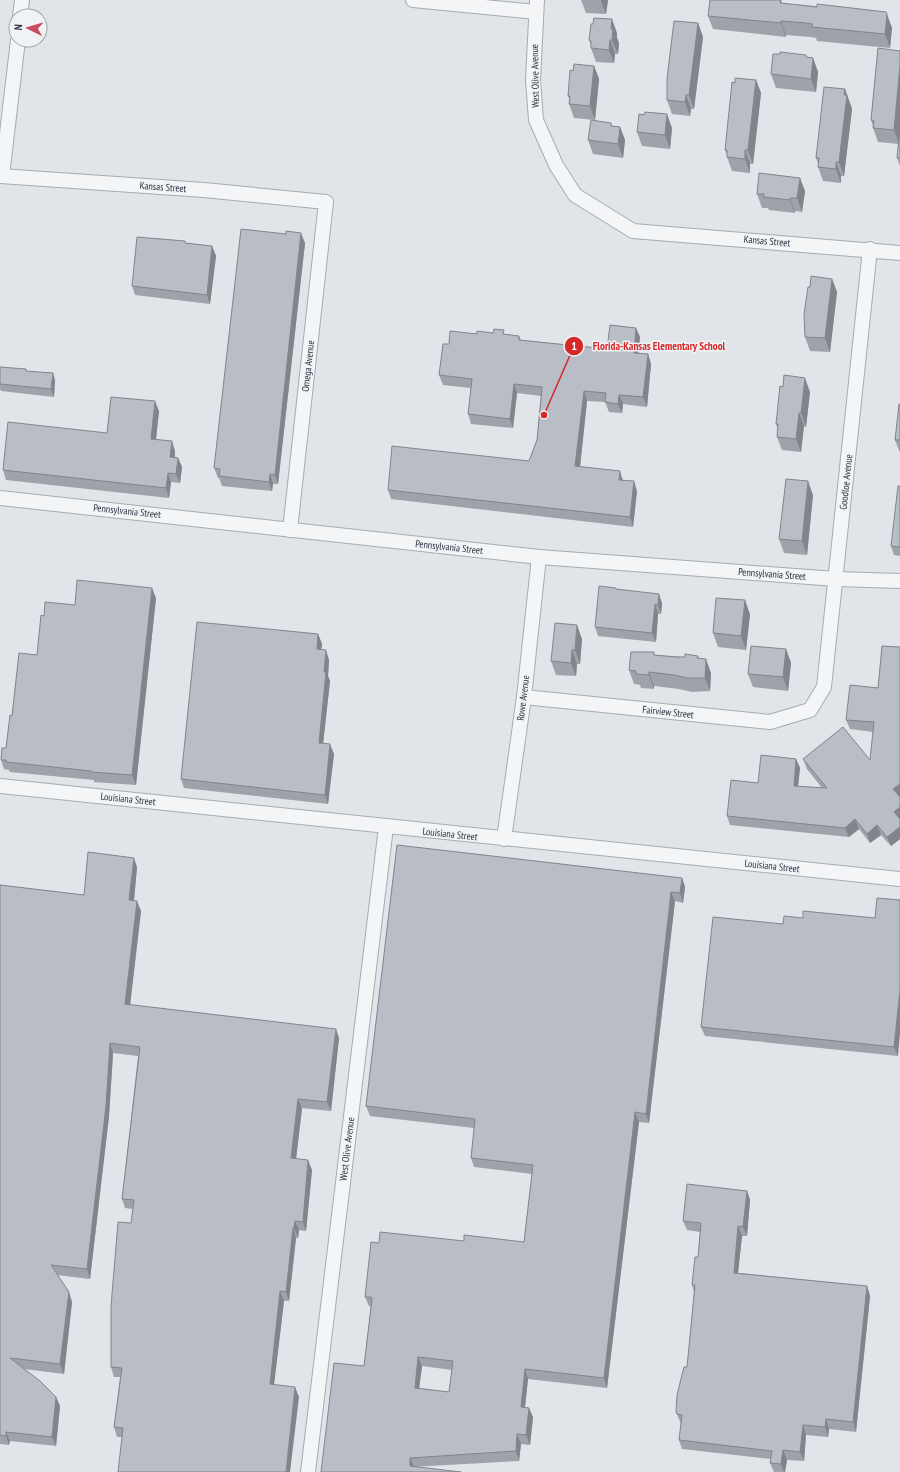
<svg xmlns="http://www.w3.org/2000/svg" width="900" height="1472" viewBox="0 0 900 1472" font-family="'PT Sans Narrow',sans-serif">
  <style>
    .lines { fill: none; stroke-linecap: round; stroke-linejoin: round }
    .minor-casing { stroke: #a6abb3; stroke-width: 16 }
    .minor { stroke: #f3f5f7; stroke-width: 14 }
    .wall { fill: #9ea3aa; fill-rule: evenodd }
    .shaded-wall { fill: #81848b }
    .building { fill: #b8bdc6; stroke: #81848b; fill-rule: evenodd }
    .labels { text-anchor: middle; dominant-baseline: central; stroke-width: 3; stroke-linejoin: round; paint-order: stroke }
    .street-label { font-size: 10px; fill: #2a3240; stroke: #f0f3f6 }
    .leader { fill: none; stroke: #d62828; stroke-width: 1.5 }
    .callout-dot { fill: #d62828; stroke: #f0f3f6; stroke-width: 1.5 }
    .mark-label { font-size: 12px; text-anchor: middle; font-weight: bold; fill: #fff }
    .callout-label { font-size: 11px; text-anchor: middle; font-weight: bold; fill: #d62828; stroke: #f0f3f6; stroke-width: 3; stroke-linejoin: round; paint-order: stroke }
  </style>
  <rect width="100%" height="100%" fill="#e1e4e9"/>
  <g class="lines">
    <!-- minor casing -->
    <g class="minor-casing">
      <g id="minor">
        <path d="M413,0l123,12"/>
        <path d="M537,0l-4,80 3,40 20,45 19,30 58,36 267,22"/>
        <path d="M20,16l2,-16"/>
        <path d="M0,176l204,14 122,12 -36,328"/>
        <path d="M2,176l16,-136"/>
        <path d="M0,498l539,59 297,22 64,2"/>
        <path d="M524,697l246,25 40,-12 14,-23 46,-438"/>
        <path d="M0,786l900,93"/>
        <path d="M504,839l20,-142 15,-140"/>
        <path d="M308,1472l78,-645"/>
      </g>
    </g>
    <!-- minor -->
    <use href="#minor" class="minor"/>
  </g>
  <!-- wall -->
  <g class="wall">
    <path d="M581,0h27l-2,14 -20,-1z"/>
    <path d="M781,0l1,3 8,1 96,8 6,16 -2,20 -73,-7 -1,-3 -5,-1 -25,-2v2l-73,-8 -5,-13z"/>
    <path d="M698,23l5,14 -9,72h-3l-1,7 -18,-2 -5,-14z"/>
    <path d="M617,33v5l2,5 -1,11h-3l-1,9 -18,-1 -5,-14v-3l-2,-5z"/>
    <path d="M878,48l22,89v29l-3,-8 2,-14 -21,-2 -5,-14v-2l-2,-6z"/>
    <path d="M807,57l6,1 5,14 -2,20 -40,-4 -5,-14z"/>
    <path d="M594,66l5,13 -4,41 -21,-2 -5,-14 1,-3 -2,-5 5,-25z"/>
    <path d="M756,80l5,13 -8,71h-3v9l-18,-2 -5,-14v-2l-2,-5 10,-67z"/>
    <path d="M845,89l7,20 -8,67h-3v7l-18,-2 -5,-14v-4l-2,-5z"/>
    <path d="M644,115l28,13 -2,21 -28,-3 -5,-14z"/>
    <path d="M611,123l1,3 8,1 5,13 -2,18 -30,-4 -5,-14z"/>
    <path d="M805,191l-3,21 -7,-1v2l-26,-3 -1,-2h-6l-5,-14z"/>
    <path d="M185,241v2l27,3 4,10 -6,48 -75,-9 -3,-9z"/>
    <path d="M305,243l-27,241h-5l-1,7 -50,-5 -3,-8h-1l-4,-10z"/>
    <path d="M832,279l5,13 -7,60 -20,-1 -5,-14 5,-50z"/>
    <path d="M477,334h28l14,2 2,4 86,9 33,-12 -2,17h10l3,10 -4,43 -24,-3 -1,9 -13,-1 -4,-10 -18,-1 -7,66 43,13 14,11 -4,36 -242,-28 -3,-9 141,-29 8,-21 4,-44 -24,-3 -4,35 -42,-4 -3,-10 3,-26 -28,-3 -4,-10 10,-31z"/>
    <path d="M0,367l55,13 -1,17 -53,-6 -1,-2z"/>
    <path d="M810,392l-4,35 -2,-1 -3,26 -19,-2 -5,-13 1,-7 -2,-6z"/>
    <path d="M900,404v49l-5,-13z"/>
    <path d="M159,411l-3,28 19,12v6l3,1 4,9 -2,16 -9,-1 -2,16 -163,-18 -3,-10 104,-37z"/>
    <path d="M900,486v70l-6,-1 -3,-9z"/>
    <path d="M813,495l-6,60 -23,-2 -5,-14z"/>
    <path d="M617,589l45,14 -1,11h-3l-2,28 -58,-6 -3,-9z"/>
    <path d="M156,598l-20,187 -42,-3v-2l-84,-8 -1,-2 -5,-1 -3,-9 5,-12 31,-93 7,-39 31,-11z"/>
    <path d="M750,614l-4,36 -28,-3 -5,-14z"/>
    <path d="M318,634l4,10 -1,6 8,10 -1,16 2,5 -7,63 11,10 -6,50 -144,-16 -3,-9z"/>
    <path d="M582,639l-2,25h-3l-1,12 -20,-1 -5,-14z"/>
    <path d="M900,647v149h-1l1,1v42l-9,7 -10,-11 -11,8 -11,-14 -10,8 -119,-12 -3,-9 31,-33 38,-24 4,9 -2,18 24,2 -15,-19 -4,-10 67,1 3,-28 -23,-3 -4,-9 32,-32z"/>
    <path d="M786,649l5,14 -3,28 -35,-4 -5,-13z"/>
    <path d="M655,655l30,2 13,-1 1,3 12,14 -1,18 -18,1 -13,-3 -25,-3v3l-13,-1 -1,-3 -6,-1 -5,-14z"/>
    <path d="M137,867l-3,34 7,10 -11,94 209,33 -8,73 -29,-3 -6,51 16,11 -6,61 -7,-1 -1,8h-2l-7,63h-5l-10,83 25,13 -177,40h-5l-3,-10 6,-50h-6l-3,-10 22,-158 -8,-1 -3,-9 16,-143 -25,-3 -4,63 -19,163 -33,-4 15,27 -8,72 -40,-5 32,28 4,9 -4,40 -46,-5 -1,4 -9,-1v-559l84,10z"/>
    <path d="M682,878l3,9 -2,16 -8,-2 -26,222 -10,-1 -32,266 -79,-9 -3,28 8,10 -3,28 -9,-1 -2,17 -198,11 43,-106 7,-60h-2l-4,-9 14,-54 145,-1 8,-68 -58,-7 -3,-9 3,-30 -104,-12 -4,-10zM422,1366l30,4 -3,22 -30,-4z"/>
    <path d="M803,918h72l23,138 -193,-20 -4,-9 82,-103z"/>
    <path d="M747,1191l3,9 -3,36h-5l-4,37 129,13 3,10 -14,136 -27,-3 -1,8 -22,-2 -2,26 -17,-1 -2,12h-11l-4,-9 1,-4 -89,-10 -3,-9 2,-16 -5,-12 11,-45 7,-75 -2,-7 6,-28 2,-25 -13,-2 -4,-9z"/>
  </g>
  <!-- shaded-wall -->
  <g class="shaded-wall">
    <path d="M601,0h7l-2,14 -5,-13z"/>
    <path d="M886,12l6,16 -2,20 -5,-14z"/>
    <path d="M612,19l5,14v5l2,5 -1,11 -6,-14 -1,-11z"/>
    <path d="M781,21l5,14v2l-5,-14z"/>
    <path d="M698,23l5,14 -9,72 -5,-14z"/>
    <path d="M610,40l5,14 -1,9 -5,-13z"/>
    <path d="M813,58l5,14 -2,20 -5,-13z"/>
    <path d="M900,65v68l-1,11 -5,-14z"/>
    <path d="M594,66l5,13 -4,41 -5,-14z"/>
    <path d="M756,80l5,13 -8,71 -5,-14z"/>
    <path d="M845,89l7,20 -8,67 -5,-14z"/>
    <path d="M686,95l5,14 -1,7 -5,-14z"/>
    <path d="M667,114l5,14 -2,21 -5,-14z"/>
    <path d="M620,127l5,13 -2,18 -5,-14z"/>
    <path d="M745,150l5,14v9l-5,-14z"/>
    <path d="M836,162l5,14v7l-5,-14z"/>
    <path d="M800,178l5,13 -3,21 -5,-14z"/>
    <path d="M790,198l5,13v2l-5,-13z"/>
    <path d="M301,233l4,10 -27,241 -3,-9z"/>
    <path d="M212,246l4,10 -6,48 -3,-9z"/>
    <path d="M832,279l5,13 -7,60 -5,-14z"/>
    <path d="M636,328l4,9 -3,26 -3,-10z"/>
    <path d="M648,354l3,10 -4,43 -4,-10z"/>
    <path d="M53,373l2,7 -1,17 -3,-8z"/>
    <path d="M805,378l5,14 -4,35 -5,-14z"/>
    <path d="M514,384l3,9 -4,35 -3,-9z"/>
    <path d="M584,391l3,10 -8,75 -4,-10z"/>
    <path d="M619,395l4,9 -1,9 -4,-9z"/>
    <path d="M155,401l4,10 -4,37 -4,-9z"/>
    <path d="M799,413l5,13 -3,26 -5,-13z"/>
    <path d="M172,441l3,10 -1,15 -4,-9z"/>
    <path d="M178,458l4,9 -2,16 -4,-9z"/>
    <path d="M620,471l3,10 -4,-1z"/>
    <path d="M168,473l3,9 -2,16 -3,-10z"/>
    <path d="M270,474l3,10 -1,7 -3,-9z"/>
    <path d="M634,481l3,10 -4,36 -3,-10z"/>
    <path d="M808,481l5,14 -6,60 -5,-14z"/>
    <path d="M152,588l4,10 -20,187 -4,-10z"/>
    <path d="M659,594l3,9 -1,11 -3,-9z"/>
    <path d="M745,600l5,14 -4,36 -5,-14z"/>
    <path d="M655,604l3,10 -2,28 -4,-9z"/>
    <path d="M577,625l5,14 -2,25 -5,-14z"/>
    <path d="M318,634l4,10 -2,15 -3,-10z"/>
    <path d="M786,649l5,14 -3,28 -5,-14z"/>
    <path d="M326,650l3,10 -1,16 2,5 -8,72 -3,-10 5,-71z"/>
    <path d="M572,650l5,14 -1,12 -5,-13z"/>
    <path d="M706,659l5,14 -1,18 -5,-13z"/>
    <path d="M649,672l5,14v3l-5,-14z"/>
    <path d="M330,744l4,10 -6,50 -3,-9z"/>
    <path d="M796,759l4,9 -3,27 -3,-9z"/>
    <path d="M900,784v12l-3,2 -4,-9z"/>
    <path d="M900,807v12l-6,-7z"/>
    <path d="M855,819l4,10 -10,8 -4,-9z"/>
    <path d="M877,825l4,10 -11,8 -3,-9z"/>
    <path d="M900,827v12l-9,7 -4,-9z"/>
    <path d="M134,858l3,9 -4,43 -4,-10z"/>
    <path d="M682,878l3,9 -2,16 -3,-10z"/>
    <path d="M671,892l4,9 -26,222 -3,-9z"/>
    <path d="M137,901l4,10 -12,103 -4,-10z"/>
    <path d="M900,990v43l-2,23 -4,-9z"/>
    <path d="M336,1029l3,9 -8,73 -4,-9z"/>
    <path d="M110,1043l3,10 -4,63 -19,163 -3,-10z"/>
    <path d="M298,1099l4,9 -7,60 -4,-10z"/>
    <path d="M635,1112l4,10 -32,266 -3,-10z"/>
    <path d="M308,1160l4,10 -6,61 -3,-9z"/>
    <path d="M747,1191l3,9 -3,36 -4,-9z"/>
    <path d="M295,1221l4,9 -1,8 -4,-10z"/>
    <path d="M738,1226l4,10 -5,46 -3,-9z"/>
    <path d="M293,1228l3,10 -7,63 -3,-9z"/>
    <path d="M867,1286l3,10 -14,136 -3,-10z"/>
    <path d="M280,1291l4,10 -11,92 -3,-9z"/>
    <path d="M69,1292l3,10 -8,72 -4,-10z"/>
    <path d="M418,1357l4,9 -4,31 -3,-9z"/>
    <path d="M525,1369l3,10 -4,37 -3,-9z"/>
    <path d="M295,1387l4,10 -9,75h-4z"/>
    <path d="M56,1397l4,9 -4,40 -4,-9z"/>
    <path d="M529,1408l4,9 -3,28 -4,-10z"/>
    <path d="M826,1419l3,10 -1,8 -3,-10z"/>
    <path d="M803,1425l3,10 -2,26 -4,-9z"/>
    <path d="M6,1432l4,9 -1,4 -3,-9z"/>
    <path d="M517,1434l4,10 -2,17 -3,-10z"/>
    <path d="M783,1450l4,10 -2,12h-1l-3,-8z"/>
    <path d="M410,1458l4,9 -4,-1z"/>
  </g>
  <!-- building -->
  <g class="building">
    <path d="M710,0h71l-1,3 10,1 27,3v-3l69,8 1,2 -2,20 -73,-7v-3l-6,-1 -25,-2v2l-73,-7z"/>
    <path d="M594,18l18,1 -1,10h2l-1,11h-2l-1,10 -18,-2v-7l-2,-1 2,-16h2z"/>
    <path d="M674,21l24,2 -9,72h-3l-1,7 -18,-2v-21z"/>
    <path d="M878,48l22,3v14l-6,65 -21,-2 1,-7 -3,-1z"/>
    <path d="M780,52l26,3v2l7,1 -2,21 -40,-5 2,-20h7z"/>
    <path d="M574,64l20,2 -4,40 -21,-2 1,-8h-2l2,-26 3,1z"/>
    <path d="M735,78l21,2 -8,70h-3v9l-18,-2v-7h-2l7,-68 3,1z"/>
    <path d="M824,87l21,2 -1,6h3l-8,67h-3v7l-18,-2 1,-9h-3z"/>
    <path d="M645,112l22,2 -2,21 -28,-3 2,-18 5,1z"/>
    <path d="M591,120l20,3v3l9,1 -2,17 -30,-4z"/>
    <path d="M899,137h1v21h-3z"/>
    <path d="M759,173l41,5 -3,20h-7v2l-26,-3v-3h-7z"/>
    <path d="M241,229l45,5v-3l15,2 -26,242 -5,-1 -1,8 -50,-6 1,-7 -6,-1z"/>
    <path d="M137,237l48,4v2l27,3 -5,49 -75,-9z"/>
    <path d="M811,276l21,3 -7,59 -20,-1 -1,-23 4,-27h2z"/>
    <path d="M610,325l26,3 -2,25 14,1 -5,43 -24,-2 -1,9 -13,-2 1,-9 -22,-2 -9,75 45,5 -1,9 15,1 -4,36 -242,-27 4,-44 137,15 8,-21 5,-53 -28,-3 -4,35 -42,-5 4,-35 -33,-4 4,-31h6l1,-13 27,3v-3l16,2 1,-4 10,1 -1,4 16,2v4l88,9z"/>
    <path d="M0,367l26,2v2l27,2 -2,16 -51,-5z"/>
    <path d="M784,375l21,3 -4,35h-2l-3,26 -19,-2 1,-13h-2l4,-38 3,1z"/>
    <path d="M111,397l44,4 -4,38 21,2 -2,16 8,1 -2,16 -8,-1 -2,15 -163,-18 5,-48 99,11z"/>
    <path d="M899,404h1v36h-5z"/>
    <path d="M786,479l22,2 -6,60 -23,-2z"/>
    <path d="M898,486h2v61l-9,-1z"/>
    <path d="M77,580l75,8 -20,187 -41,-3v-1l-85,-9v-2h-5l1,-12h4l4,-33 2,1 7,-63 18,2 4,-40 3,1 1,-14 30,3z"/>
    <path d="M599,586l17,2v1l43,5 -1,11 -3,-1 -3,29 -57,-6z"/>
    <path d="M716,598l29,2 -4,36 -28,-3z"/>
    <path d="M197,622l121,12 -1,15 9,1 -2,22h2l-7,71 11,1 -5,51 -144,-16z"/>
    <path d="M555,623l22,2 -2,25h-3l-1,13 -20,-2z"/>
    <path d="M751,646l35,3 -3,28 -35,-3z"/>
    <path d="M882,646l18,1v137l-7,5 7,8v10l-6,5 6,7v8l-13,10 -10,-12 -10,9 -12,-15 -10,9 -118,-12 4,-36 27,3 3,-28 35,4 -2,27 33,2 -24,-29 40,-32 27,33 4,-38 -28,-2 4,-35 28,3z"/>
    <path d="M631,652h23v3l22,2h9v-3l13,2 -1,2 9,1 -1,19h-18l-13,-3 -25,-3v3l-13,-1v-3l-7,-1z"/>
    <path d="M397,845l285,33 -2,15 -9,-1 -25,222 -11,-2 -31,266 -79,-9 -4,38 8,1 -3,27 -9,-1 -1,17 -106,7v8l51,6h-140l13,-109 30,3 8,-67 -1,-2h-6l6,-55 8,1 1,-11 84,9v-6l60,7 9,-77 -62,-7 4,-39 -109,-13zM418,1357l35,4 -4,31 -34,-4z"/>
    <path d="M88,852l46,6 -5,42 8,1 -12,103 211,25 -9,73 -29,-3 -7,59 17,2 -5,62 -8,-1 -1,7h-1l-7,64 -6,-1 -10,93 25,3 -9,85h-168l5,-44 -9,-1 8,-59 -11,-1v-61l7,-84 13,1 3,-23 -12,-1 18,-152 -30,-4 -4,63 -19,163 -36,-4 18,27 -9,72 -50,-6 30,23 16,16 -4,40 -46,-5v4l-6,-1v-550l84,10z"/>
    <path d="M877,898l23,2v90l-6,57 -193,-20 12,-110 70,7 1,-8 19,2v-7l72,7z"/>
    <path d="M687,1184l60,7 -4,36 -5,-1 -4,47 133,13 -14,136 -27,-3 -1,8 -22,-2 -3,27 -17,-2 -2,14 -11,-1 2,-12 -93,-11 3,-25 -5,-1 -1,-2 1,-17 7,-28h3l8,-82h-3l3,-28h3l3,-34 -18,-2z"/>
  </g>
  <g class="labels">
    <!-- street labels -->
    <g class="street-label">
      <text transform="translate(535 76) rotate(-91)">West Olive Avenue</text>
      <text transform="translate(163 187) rotate(4)">Kansas Street</text>
      <text transform="translate(767 241) rotate(5)">Kansas Street</text>
      <text transform="translate(308 366) rotate(-84)">Omega Avenue</text>
      <text transform="translate(846 482) rotate(-84)">Goodloe Avenue</text>
      <text transform="translate(127 511) rotate(6)">Pennsylvania Street</text>
      <text transform="translate(449 547) rotate(6)">Pennsylvania Street</text>
      <text transform="translate(772 574) rotate(4)">Pennsylvania Street</text>
      <text transform="translate(523 698) rotate(-83)">Rowe Avenue</text>
      <text transform="translate(668 712) rotate(6)">Fairview Street</text>
      <text transform="translate(128 799) rotate(6)">Louisiana Street</text>
      <text transform="translate(450 834) rotate(6)">Louisiana Street</text>
      <text transform="translate(772 866) rotate(6)">Louisiana Street</text>
      <text transform="translate(347 1149) rotate(-83)">West Olive Avenue</text>
    </g>
  </g>
  <!-- callouts -->
  <path class="leader" d="M544 415L574 346"/>
  <g class="callout-dot">
    <circle cx="544" cy="415" r="4"/>
    <circle cx="574" cy="346" r="10"/>
  </g>
  <g class="mark-label">
    <text x="574" y="350">1</text>
  </g>
  <g class="callout-label">
    <text x="659" y="350">Florida-Kansas Elementary School</text>
  </g>
  <!-- north arrow -->
  <g transform="translate(28 28) rotate(275)"><circle r="19" fill="#f0f3f6" stroke="#a1a6ad"/>
  <path d="M0-3L7 15L0 10L-7 15Z" fill="#c94b5e"/>
  <text y="-6" font-size="11" font-weight="bold" text-anchor="middle" fill="#2a3240">N</text>
  </g>
</svg>
